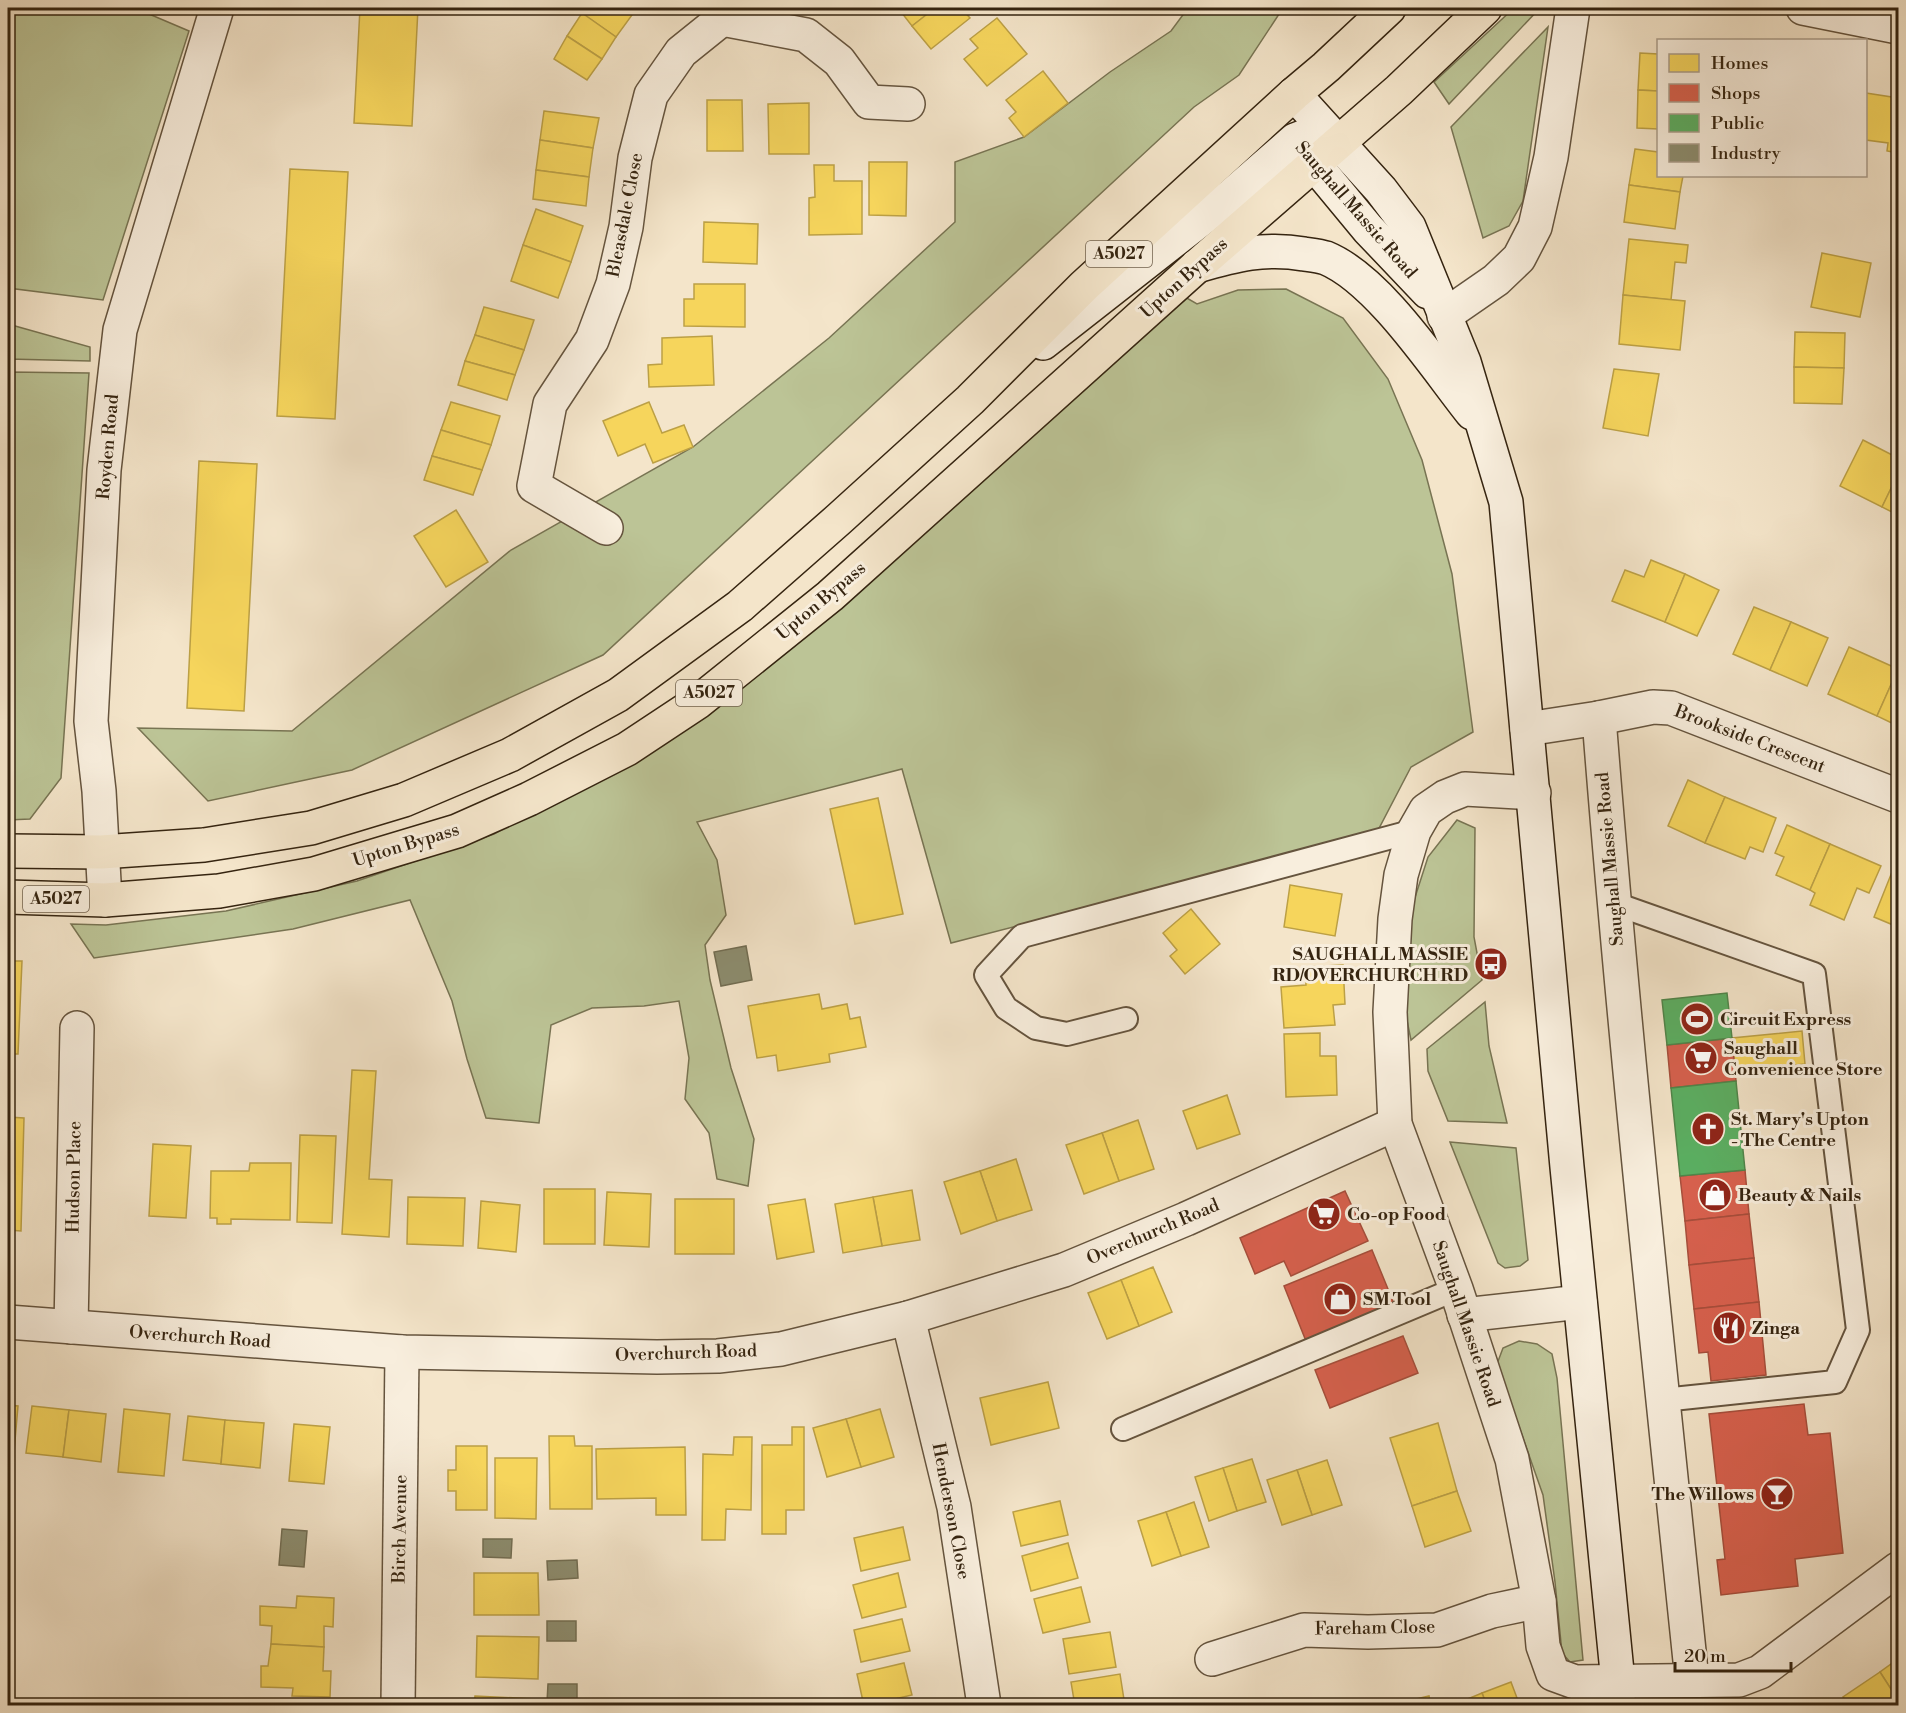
<svg xmlns="http://www.w3.org/2000/svg" width="1906" height="1713" viewBox="0 0 1906 1713" font-family="'Libre Bodoni',serif">
  <style>
    .green { fill: #bcc496; stroke: #787453; stroke-width: 1.5 }
    .homes { fill: #f6d55c; stroke: #bca045; stroke-width: 1.5 }
    .shops { fill: #d6604d; stroke: #a64e3b; stroke-width: 1.5 }
    .public { fill: #5aae61; stroke: #4f8549; stroke-width: 1.5 }
    .industry { fill: #8c8c6e; stroke: #726d52; stroke-width: 1.5 }
    .lines { fill: none; stroke-linecap: round; stroke-linejoin: round }
    .service-casing { stroke: #65543e; stroke-width: 26 }
    .minor-casing { stroke: #65543e; stroke-width: 36 }
    .secondary-casing { stroke: #352410; stroke-width: 36 }
    .primary-casing { stroke: #352410; stroke-width: 36 }
    .service { stroke: #f8eedd; stroke-width: 22 }
    .minor { stroke: #f8eedd; stroke-width: 33 }
    .secondary { stroke: #f8eedd; stroke-width: 33 }
    .primary { stroke: #f4e5ca; stroke-width: 33 }
    .labels { text-anchor: middle; dominant-baseline: central; stroke-width: 6; stroke-linejoin: round; paint-order: stroke }
    .shield { fill: #f8eedd; stroke: #70614e; stroke-width: 1.5 }
    .shield-label { font-size: 16px; font-weight: bold; fill: #352410 }
    .street-label { font-size: 18px; fill: #352410; stroke: #f8eedd }
    .poi-label { font-size: 18px; font-weight: bold; fill: #352410; stroke: #f8eedd; text-anchor: start }
  </style>
  <rect width="100%" height="100%" fill="#f4e5ca"/>
  <filter id="stains"><feTurbulence type="fractalNoise" baseFrequency=".00333" numOctaves="4"/><feColorMatrix values="0 0 0 0 .2 0 0 0 0 .09 0 0 0 0 .02 0 0 0 .5 -.17"/></filter>
  <radialGradient id="worn" r=".72"><stop offset=".6" stop-color="#630" stop-opacity="0"/><stop offset="1" stop-color="#630" stop-opacity=".3"/></radialGradient>
  <!-- green -->
  <g class="green">
    <path d="M8,8h127l54,23 -86,269 -95,-12z"/>
    <path d="M1188,8h95l-44,67 -45,32 -591,548 -251,115 -144,31 -70,-73 154,3 219,-181 182,-103 136,-109 126,-116v-60l69,-25 86,-65 61,-41z"/>
    <path d="M1514,8h26l-91,96 -15,-22z"/>
    <path d="M1548,27l-25,174 -14,25 -26,12 -32,-111z"/>
    <path d="M1286,289l57,29 45,61 34,81 30,114 21,158 -62,35 -35,67 -425,109 -49,-174 -205,53 20,38 9,55 -21,30 5,35 21,88 23,71 -6,47 -31,-7 -8,-46 -24,-34 4,-41 -10,-57 -35,5 -52,2 -41,17 -12,98 -53,-5 -19,-59 -15,-58 -42,-101 -117,29 -199,29 -23,-34 35,1 120,-14 131,-30 137,-47 226,-128 465,-409 12,7 41,-14z"/>
    <path d="M8,324l82,23v14l-82,-2z"/>
    <path d="M8,372l81,1 -28,405 -31,41 -22,1z"/>
    <path d="M1457,820l18,8 -1,109 8,43 -71,60 -9,-44 7,-80 19,-59z"/>
    <path d="M1485,1002l4,44 18,77 -59,-2 -20,-50 -1,-22z"/>
    <path d="M1450,1142l66,6 12,112 -8,6 -15,2 -7,-5z"/>
    <path d="M1519,1341l18,3 15,10 5,24 26,282 -13,2 -8,-9 -7,-71 -12,-87 -46,-131 6,-16z"/>
  </g>
  <!-- homes -->
  <g class="homes">
    <path d="M360,8h58l-6,118 -58,-3z"/>
    <path d="M585,8h36l11,7 -16,22 -34,-24z"/>
    <path d="M898,8h37l-23,18z"/>
    <path d="M935,8h26l9,10 -39,31 -19,-23z"/>
    <path d="M582,13l34,24 -14,22 -35,-23z"/>
    <path d="M997,18l30,36 -40,32 -23,-27 14,-11 -8,-9z"/>
    <path d="M567,36l35,23 -15,21 -33,-21z"/>
    <path d="M1640,53l18,1v37l-20,-1z"/>
    <path d="M1043,71l25,32 -44,34 -15,-19 7,-6 -10,-12z"/>
    <path d="M1638,90l20,1v38l-21,-1z"/>
    <path d="M1866,93l32,5v55l-11,-2 1,-8 -22,-3z"/>
    <path d="M707,100h35l1,51h-36z"/>
    <path d="M809,103v51h-40l-1,-50z"/>
    <path d="M544,111l55,7 -6,30 -53,-8z"/>
    <path d="M540,140l53,8 -4,29 -53,-7z"/>
    <path d="M1635,149l23,3v24h25l-3,16 -51,-7z"/>
    <path d="M869,162h38l-1,54 -37,-1z"/>
    <path d="M814,165h20v16h28v53l-53,1v-37l6,-1z"/>
    <path d="M290,169l58,3 -13,247 -58,-3z"/>
    <path d="M536,170l53,7 -3,29 -53,-7z"/>
    <path d="M1629,185l51,7 -5,37 -51,-7z"/>
    <path d="M536,209l47,17 -12,36 -48,-17z"/>
    <path d="M704,222l54,2 -1,40 -54,-2z"/>
    <path d="M1629,239l59,6 -2,18 -11,-1 -4,38 -48,-5z"/>
    <path d="M523,245l48,17 -13,36 -47,-17z"/>
    <path d="M1822,253l49,10 -11,54 -49,-10z"/>
    <path d="M694,284h51v43l-61,-1v-27h10z"/>
    <path d="M1623,295l62,6 -5,49 -61,-6z"/>
    <path d="M484,307l50,13 -10,30 -49,-15z"/>
    <path d="M1795,332l50,1 -1,35 -50,-1z"/>
    <path d="M475,335l49,15 -9,25 -50,-14z"/>
    <path d="M712,336l2,49 -65,2 -1,-22 14,-1v-26z"/>
    <path d="M465,361l50,14 -8,25 -49,-15z"/>
    <path d="M1794,367l50,1 -2,36 -48,-1z"/>
    <path d="M1614,369l45,5 -11,62 -45,-8z"/>
    <path d="M451,402l49,14 -9,29 -50,-15z"/>
    <path d="M649,402l13,31 22,-8 9,22 -40,16 -8,-19 -27,12 -15,-35z"/>
    <path d="M441,430l50,15 -9,25 -50,-14z"/>
    <path d="M1863,440l35,18v16l-16,33 -42,-21z"/>
    <path d="M432,456l50,14 -9,25 -49,-15z"/>
    <path d="M199,461l58,3 -13,247 -57,-3z"/>
    <path d="M1898,474v41l-16,-8z"/>
    <path d="M456,510l32,52 -42,25 -32,-51z"/>
    <path d="M1651,560l34,14 -20,48 -53,-21 13,-31 19,7z"/>
    <path d="M1685,574l34,16 -22,46 -32,-14z"/>
    <path d="M1754,607l37,15 -21,48 -37,-16z"/>
    <path d="M1791,622l37,16 -21,48 -37,-16z"/>
    <path d="M1849,647l49,22 -21,47 -49,-22z"/>
    <path d="M1898,669v57l-21,-10z"/>
    <path d="M1688,780l37,17 -20,46 -37,-17z"/>
    <path d="M1725,797l51,21 -13,34 -13,-5 -5,12 -40,-16z"/>
    <path d="M878,798l25,116 -48,10 -25,-115z"/>
    <path d="M1787,825l43,19 -20,46 -34,-15 8,-18 -9,-4z"/>
    <path d="M1830,844l51,22 -12,27 -12,-5 -13,32 -34,-15 5,-12 -5,-3z"/>
    <path d="M1892,872l6,3v52l-24,-10z"/>
    <path d="M1290,885l52,9 -7,42 -51,-9z"/>
    <path d="M1191,909l29,35 -35,30 -15,-18 7,-6 -14,-17z"/>
    <path d="M8,961h14l-4,93h-10z"/>
    <path d="M1343,965l2,39 -12,1 2,20 -51,3 -3,-41 25,-2 -1,-18z"/>
    <path d="M819,994l3,15 25,-5 3,15 10,-2 6,30 -37,7 1,8 -52,9 -2,-16 -19,3 -9,-52z"/>
    <path d="M1802,1031l3,33 -70,7 -3,-33z"/>
    <path d="M1320,1033v23h16l1,39 -51,2 -2,-63z"/>
    <path d="M352,1070l24,1 -7,108 23,1 -3,57 -47,-3z"/>
    <path d="M1227,1095l13,39 -43,15 -14,-38z"/>
    <path d="M8,1117l16,1 -3,113 -13,-1z"/>
    <path d="M1138,1120l16,49 -35,12 -17,-48z"/>
    <path d="M1102,1133l17,48 -35,13 -18,-49z"/>
    <path d="M300,1135l36,1 -4,87 -35,-1z"/>
    <path d="M153,1144l38,2 -5,72 -37,-2z"/>
    <path d="M1016,1159l16,51 -35,11 -17,-50z"/>
    <path d="M250,1163h41l-1,57 -59,-1v5h-14v-6h-7l1,-47h38z"/>
    <path d="M980,1171l17,50 -36,13 -17,-52z"/>
    <rect x="544" y="1189" width="51" height="55"/>
    <path d="M912,1190l8,50 -38,6 -9,-49z"/>
    <path d="M607,1192l44,2 -2,53 -45,-2z"/>
    <path d="M408,1197l57,1 -2,48 -56,-2z"/>
    <path d="M873,1197l9,49 -39,7 -8,-49z"/>
    <rect x="675" y="1199" width="59" height="55"/>
    <path d="M805,1199l9,53 -37,7 -9,-54z"/>
    <path d="M481,1201l39,4 -4,47 -38,-4z"/>
    <path d="M1153,1267l19,45 -33,14 -18,-46z"/>
    <path d="M1121,1280l18,46 -32,13 -19,-46z"/>
    <path d="M1048,1382l11,46 -68,17 -11,-47z"/>
    <path d="M8,1405l10,1 -4,46 -6,-1z"/>
    <path d="M32,1406l37,4 -6,47 -37,-4z"/>
    <path d="M124,1409l46,5 -6,62 -46,-4z"/>
    <path d="M880,1409l14,48 -33,10 -15,-48z"/>
    <path d="M69,1410l37,4 -5,48 -38,-5z"/>
    <path d="M188,1416l37,4 -4,44 -38,-4z"/>
    <path d="M846,1419l15,48 -34,10 -14,-49z"/>
    <path d="M225,1420l39,3 -4,45 -39,-4z"/>
    <path d="M1438,1423l19,68 -45,15 -22,-68z"/>
    <path d="M294,1424l36,3 -6,57 -35,-3z"/>
    <path d="M792,1427h12v83h-18v24h-24v-89h30z"/>
    <path d="M549,1436h25l1,10h17v63h-42z"/>
    <path d="M734,1437h18l-1,73 -25,-1 -1,31h-23l1,-86 30,1z"/>
    <path d="M456,1446h31v64h-31v-19h-8v-21h8z"/>
    <path d="M685,1447l1,68h-30v-17l-59,1 -1,-50z"/>
    <path d="M495,1458h42l-1,61 -41,-1z"/>
    <path d="M1252,1459l14,43 -29,9 -14,-43z"/>
    <path d="M1327,1460l15,45 -30,10 -15,-45z"/>
    <path d="M1223,1468l14,43 -28,10 -14,-44z"/>
    <path d="M1297,1470l15,45 -30,10 -15,-45z"/>
    <path d="M1457,1491l14,40 -46,16 -13,-41z"/>
    <path d="M1060,1501l8,34 -47,11 -8,-34z"/>
    <path d="M1194,1502l15,45 -28,9 -15,-44z"/>
    <path d="M1166,1512l15,44 -29,10 -14,-45z"/>
    <path d="M903,1527l7,33 -49,11 -7,-33z"/>
    <path d="M1068,1543l10,35 -47,13 -9,-35z"/>
    <path d="M474,1573h64l1,42h-65z"/>
    <path d="M898,1573l8,34 -44,11 -9,-33z"/>
    <path d="M1081,1587l9,35 -47,11 -9,-34z"/>
    <path d="M297,1596l37,2 -1,29 -9,-1v21l-53,-3 1,-18 -12,-1v-19l36,2z"/>
    <path d="M902,1619l8,32 -49,11 -7,-32z"/>
    <path d="M1110,1632l6,35 -47,7 -6,-35z"/>
    <path d="M477,1636l62,1 -1,42 -62,-2z"/>
    <path d="M271,1644l53,3 -1,24h8l-1,26 -38,-1 1,-8 -32,-1v-21h7z"/>
    <path d="M1898,1659v41l-18,-28z"/>
    <path d="M904,1663l8,32 -48,11 -7,-32z"/>
    <path d="M1880,1672l18,28v6h-49l-6,-9z"/>
    <path d="M1120,1674l5,32h-50l-4,-24z"/>
    <path d="M1511,1682l9,24h-33l-5,-13z"/>
    <path d="M1482,1693l5,13h-34v-1z"/>
    <path d="M475,1696l61,3v7h-62z"/>
    <path d="M1429,1696l2,10h-32v-3z"/>
  </g>
  <!-- shops -->
  <g class="shops">
    <path d="M1732,1038l4,43 -65,7 -4,-43z"/>
    <path d="M1745,1170l4,44 -64,7 -5,-45z"/>
    <path d="M1345,1191l23,50 -77,35 -7,-15 -29,13 -15,-36z"/>
    <path d="M1749,1214l5,44 -65,7 -4,-44z"/>
    <path d="M1372,1250l25,61 -91,30 -22,-55z"/>
    <path d="M1754,1258l5,44 -65,7 -5,-44z"/>
    <path d="M1759,1302l7,73 -55,6 -3,-29 -9,1 -5,-44z"/>
    <path d="M1403,1336l15,37 -88,35 -15,-38z"/>
    <path d="M1804,1404l4,31 22,-2 13,120 -48,6 3,27 -77,9 -4,-35 8,-1 -16,-145z"/>
  </g>
  <!-- public -->
  <g class="public">
    <path d="M1727,993l5,45 -65,7 -5,-45z"/>
    <path d="M1736,1081l9,89 -65,6 -9,-88z"/>
  </g>
  <!-- industry -->
  <g class="industry">
    <path d="M746,946l6,34 -31,6 -7,-34z"/>
    <path d="M282,1529l25,2 -3,36 -25,-2z"/>
    <path d="M483,1539h29l-1,19 -28,-1z"/>
    <path d="M577,1560l1,18 -30,2 -1,-19z"/>
    <rect x="547" y="1621" width="29" height="20"/>
    <path d="M548,1684h29v19l-30,-1z"/>
  </g>
  <g class="lines">
    <!-- service casing -->
    <g class="service-casing">
      <g id="service">
        <path d="M1613,903l201,71 44,356 -23,52 -172,18"/>
        <path d="M1126,1019l-59,15 -31,-6 -30,-20 -20,-33 36,-39 392,-105"/>
        <path d="M1123,1429l333,-140"/>
      </g>
    </g>
    <!-- minor casing -->
    <g class="minor-casing">
      <g id="minor">
        <path d="M1803,8l95,19"/>
        <path d="M722,19l84,16 33,26 30,41 39,2"/>
        <path d="M1444,316l52,-36 23,-22 16,-31 16,-70 22,-149"/>
        <path d="M606,528l-72,-42 16,-82 42,-64 21,-56 13,-57 9,-69 16,-63 30,-43 41,-33"/>
        <path d="M1599,718c25,321 60,642 93,962"/>
        <path d="M1527,729l72,-11 54,-11 18,1 227,88"/>
        <path d="M1534,793l-69,-4 -20,8 -19,13 -12,21 -13,44 -6,44 -5,93 5,112 61,165 56,170 27,142 4,45 10,28 22,8 164,-2 21,-8 138,-103"/>
        <path d="M105,900l-6,-109 -8,-70 13,-251 16,-140 97,-322"/>
        <path d="M1464,1315l116,-13"/>
        <path d="M908,1318l46,189 30,198"/>
        <path d="M8,1322l394,30 255,5 61,-1 63,-7 127,-31 156,-48 122,-51 209,-95"/>
        <path d="M71,1327l6,-299"/>
        <path d="M1212,1659l92,-29 64,2 69,-2 55,-19 47,-10"/>
        <path d="M398,1706l4,-354"/>
      </g>
    </g>
    <!-- secondary casing -->
    <g class="secondary-casing">
      <g id="secondary">
        <path d="M1294,94l87,96 28,37 55,135 42,140 61,665 51,515v24"/>
        <path d="M1296,142l72,87 60,63"/>
        <path d="M1197,266c38,-11 68,-19 107,-12 7,1 16,2 22,4 53,22 110,110 146,155"/>
        <path d="M1043,343l189,-148 63,-55 13,-5 13,1 17,7"/>
      </g>
    </g>
    <!-- primary casing -->
    <g class="primary-casing">
      <g id="primary">
        <path d="M8,851l93,1 103,-7 107,-17 93,-28 106,-45 108,-60 122,-89 99,-87 131,-119 114,-114 210,-192 32,-27 63,-59"/>
        <path d="M8,897l97,3 114,-9 95,-17 143,-43 72,-32 98,-50 71,-47 132,-106 367,-330 202,-176 86,-82"/>
      </g>
    </g>
    <!-- service -->
    <use href="#service" class="service"/>
    <!-- minor -->
    <use href="#minor" class="minor"/>
    <!-- secondary -->
    <use href="#secondary" class="secondary"/>
    <!-- primary -->
    <use href="#primary" class="primary"/>
  </g>
  <!-- icons -->
  <defs>
    <g id="bus-disc" transform="scale(1.725)"><circle r="9.5" fill="#8f2418" stroke="#f8eedd"/><path d="M-5-6H5V4H4V6H2V4H-2V6H-4V4H-5ZM-3.5-4V0h7V-4ZM-3.5 1.2v1.5H-2V1.2ZM2 1.2v1.5H3.5V1.2Z" fill="#fff"/></g>
    <g id="stadium-disc" transform="scale(1.725)"><circle r="9.5" fill="#8f2418" stroke="#f8eedd"/><path d="M0-5a6.5 5 0 1 0 0 10a6.5 5 0 1 0 0-10ZM-3.5-1.8h7v3.6h-7Z" fill="#fff"/></g>
    <g id="supermarket-disc" transform="scale(1.725)"><circle r="9.5" fill="#8f2418" stroke="#f8eedd"/><path d="M-6-5.5h2.5l.6 2H6L4.5 2H-2.5L-4.4-4H-6ZM-1.5 3.2a1.3 1.3 0 1 0 .1 0ZM3 3.2a1.3 1.3 0 1 0 .1 0Z" fill="#fff"/></g>
    <g id="church-disc" transform="scale(1.725)"><circle r="9.5" fill="#8f2418" stroke="#f8eedd"/><path d="M-1.2-6h2.4v3.5h3.3v2.4h-3.3V6h-2.4V-.1h-3.3v-2.4h3.3Z" fill="#fff"/></g>
    <g id="shop-disc" transform="scale(1.725)"><circle r="9.5" fill="#8f2418" stroke="#f8eedd"/><path d="M-5-2.5h2.3a2.7 3.5 0 0 1 5.4 0H5L5.5 6h-11ZM-1.5-2.5h3a1.5 2.3 0 0 0-3 0Z" fill="#fff"/></g>
    <g id="restaurant-disc" transform="scale(1.725)"><circle r="9.5" fill="#8f2418" stroke="#f8eedd"/><path d="M-5-6h1v4h1v-4h1v4h1v-4h1v5L-1.5 .5V6h-2V.5L-5-1ZM5-6V6H3V1.5H1.5Q1.5-4 5-6Z" fill="#fff"/></g>
    <g id="bar-disc" transform="scale(1.725)"><circle r="9.5" fill="#8f2418" stroke="#f8eedd"/><path d="M-6-5H6L.8 .8V4.5H3.5V6h-7V4.5H-.8V.8Z" fill="#fff"/></g>
  </defs>
  <g fill-rule="evenodd">
    <use href="#bus-disc" x="1491" y="964"/>
    <use href="#stadium-disc" x="1697" y="1019"/>
    <use href="#supermarket-disc" x="1701" y="1058"/>
    <use href="#church-disc" x="1708" y="1129"/>
    <use href="#shop-disc" x="1715" y="1195"/>
    <use href="#supermarket-disc" x="1324" y="1214"/>
    <use href="#shop-disc" x="1340" y="1299"/>
    <use href="#restaurant-disc" x="1729" y="1328"/>
    <use href="#bar-disc" x="1777" y="1494"/>
  </g>
  <g class="labels">
    <!-- shield labels -->
    <g class="shield">
      <rect x="1086" y="241" width="66" height="26" rx="4.5"/>
      <rect x="676" y="680" width="66" height="26" rx="4.5"/>
      <rect x="23" y="886" width="66" height="26" rx="4.5"/>
    </g>
    <g class="shield-label">
      <text x="1119" y="254">A5027</text>
      <text x="709" y="693">A5027</text>
      <text x="56" y="899">A5027</text>
    </g>
    <!-- street labels -->
    <g class="street-label">
      <text transform="translate(1356 210) rotate(49)">Saughall Massie Road</text>
      <text transform="translate(625 215) rotate(-79)">Bleasdale Close</text>
      <text transform="translate(1184 278) rotate(-42)">Upton Bypass</text>
      <text transform="translate(108 447) rotate(-85)">Royden Road</text>
      <text transform="translate(821 601) rotate(-40)">Upton Bypass</text>
      <text transform="translate(1750 739) rotate(21)">Brookside Crescent</text>
      <text transform="translate(406 845) rotate(-17)">Upton Bypass</text>
      <text transform="translate(1610 859) rotate(-95)">Saughall Massie Road</text>
      <text transform="translate(74 1177) rotate(-89)">Hudson Place</text>
      <text transform="translate(1153 1232) rotate(-23)">Overchurch Road</text>
      <text transform="translate(1466 1324) rotate(71)">Saughall Massie Road</text>
      <text transform="translate(200 1337) rotate(4)">Overchurch Road</text>
      <text transform="translate(686 1353) rotate(-2)">Overchurch Road</text>
      <text transform="translate(951 1511) rotate(79)">Henderson Close</text>
      <text transform="translate(400 1529) rotate(-89)">Birch Avenue</text>
      <text transform="translate(1375 1628) rotate(-1)">Fareham Close</text>
    </g>
    <!-- poi labels -->
    <g class="poi-label">
      <text x="1468" y="954" text-anchor="end">SAUGHALL MASSIE<tspan x="1468" dy="21">RD/OVERCHURCH RD</tspan></text>
      <text x="1720" y="1019">Circuit Express</text>
      <text x="1724" y="1048">Saughall<tspan x="1724" dy="21">Convenience Store</tspan></text>
      <text x="1731" y="1119">St. Mary's Upton<tspan x="1731" dy="21">- The Centre</tspan></text>
      <text x="1738" y="1195">Beauty &amp; Nails</text>
      <text x="1347" y="1214">Co-op Food</text>
      <text x="1363" y="1299">SM Tool</text>
      <text x="1752" y="1328">Zinga</text>
      <text x="1754" y="1494" text-anchor="end">The Willows</text>
    </g>
  </g>
  <!-- margin -->
  <rect width="1906" height="1713" fill="none" stroke="#f4e5ca" stroke-width="30"/>
  <rect x="9" y="9" width="1888" height="1695" fill="none" stroke="#352410" stroke-width="3"/>
  <rect x="15" y="15" width="1876" height="1683" fill="none" stroke="#352410" stroke-width="1.5"/>
  <!-- legend -->
  <rect x="1657" y="39" width="210" height="138" fill="#f8eedd" stroke="#aa9d8b" stroke-width="1.5"/>
  <rect x="1669" y="54" width="30" height="18" fill="#f6d55c" stroke="#aa9d8b" stroke-width="1.5"/>
  <text x="1711" y="69" font-size="18" fill="#352410">Homes</text>
  <rect x="1669" y="84" width="30" height="18" fill="#d6604d" stroke="#aa9d8b" stroke-width="1.5"/>
  <text x="1711" y="99" font-size="18" fill="#352410">Shops</text>
  <rect x="1669" y="114" width="30" height="18" fill="#5aae61" stroke="#aa9d8b" stroke-width="1.5"/>
  <text x="1711" y="129" font-size="18" fill="#352410">Public</text>
  <rect x="1669" y="144" width="30" height="18" fill="#8c8c6e" stroke="#aa9d8b" stroke-width="1.5"/>
  <text x="1711" y="159" font-size="18" fill="#352410">Industry</text>
  <!-- scale -->
  <path d="M1675 1662v9h116v-9" fill="none" stroke="#352410" stroke-width="3"/>
  <text x="1684" y="1662" font-size="18" fill="#352410" stroke="#f8eedd" stroke-width="4.5" paint-order="stroke">20 m</text>
  <rect width="100%" height="100%" filter="url(#stains)"/>
  <rect width="100%" height="100%" fill="url(#worn)"/>
</svg>
